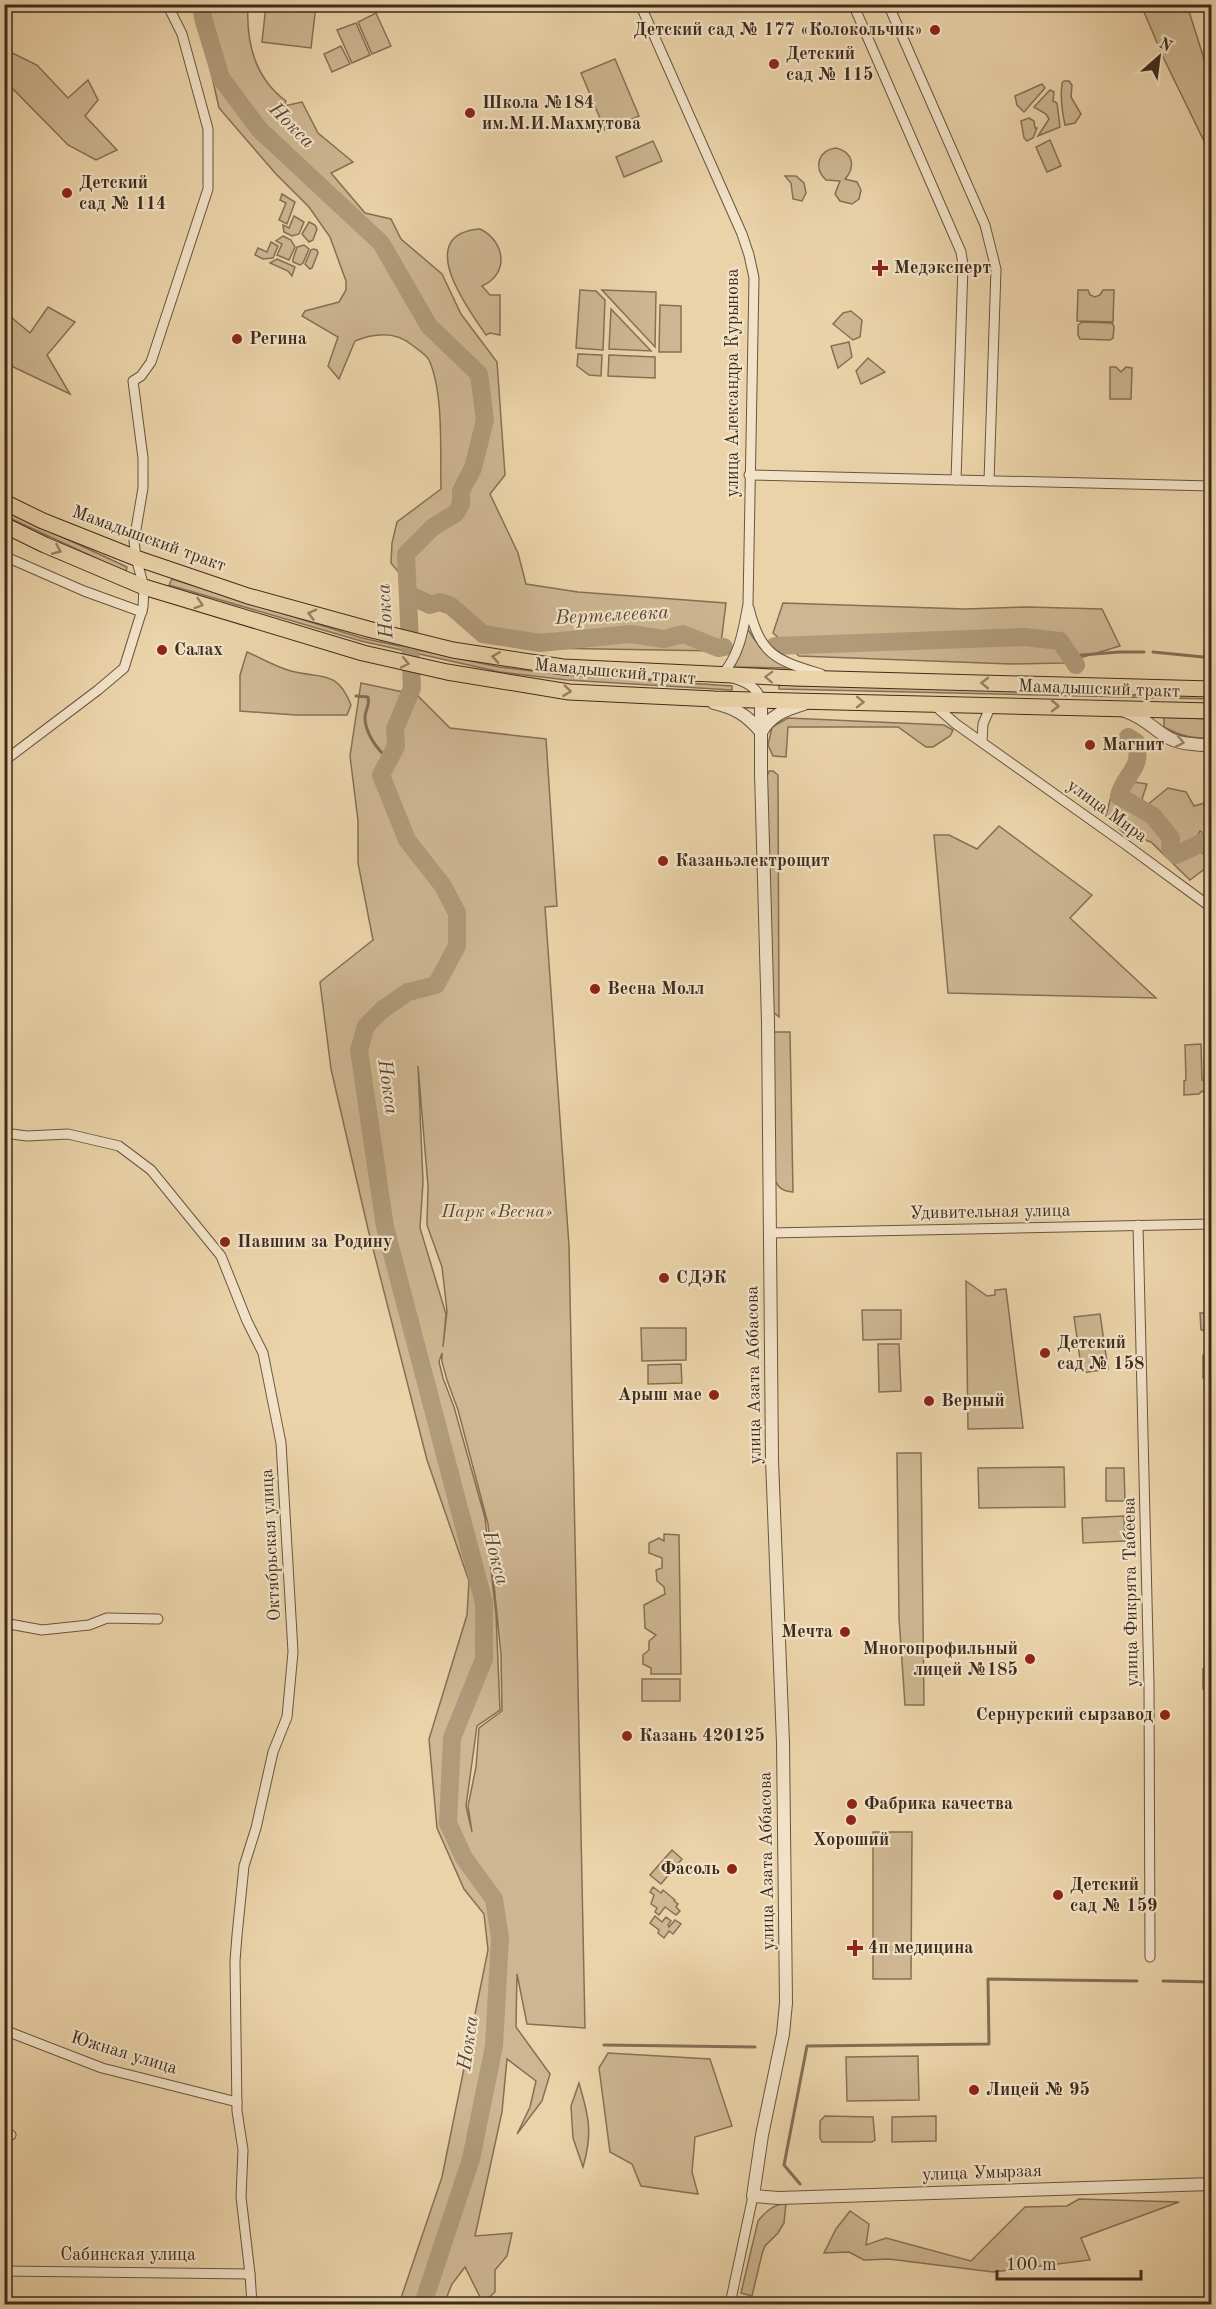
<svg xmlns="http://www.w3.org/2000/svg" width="1216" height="2309" viewBox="0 0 1216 2309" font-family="'Old Standard TT',serif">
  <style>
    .green { fill: #cdb691; stroke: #857056; stroke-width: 1.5; fill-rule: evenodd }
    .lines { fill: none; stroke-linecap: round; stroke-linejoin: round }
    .stream { stroke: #826e54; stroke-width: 3 }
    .river { stroke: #b09a79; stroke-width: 18 }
    .minor-casing { stroke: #68553f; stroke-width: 11 }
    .tertiary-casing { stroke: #68553f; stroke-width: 14 }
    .primary-casing { stroke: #3d2b1c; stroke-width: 17 }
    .minor { stroke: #f2e2c7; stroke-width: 9 }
    .tertiary { stroke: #f2e2c7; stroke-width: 12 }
    .primary { stroke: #ebd3a9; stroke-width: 15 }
    .oneway { stroke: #947f62 }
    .oneway2 { stroke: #988672 }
    .poi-dot { fill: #8f2418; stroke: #f2e2c7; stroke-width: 2 }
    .labels { text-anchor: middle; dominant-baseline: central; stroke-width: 4.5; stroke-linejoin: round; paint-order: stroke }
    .poi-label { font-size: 18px; font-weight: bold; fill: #3d2b1c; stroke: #f2e2c7; text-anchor: start }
    .street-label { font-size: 18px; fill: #3d2b1c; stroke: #f2e2c7 }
    .park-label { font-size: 18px; font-style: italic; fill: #5a4733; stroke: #f2e2c7 }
    .water-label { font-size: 20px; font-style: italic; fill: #5a4733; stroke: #f2e2c7 }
  </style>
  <rect width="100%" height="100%" fill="#ebd3a9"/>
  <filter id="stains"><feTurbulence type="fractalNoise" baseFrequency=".00333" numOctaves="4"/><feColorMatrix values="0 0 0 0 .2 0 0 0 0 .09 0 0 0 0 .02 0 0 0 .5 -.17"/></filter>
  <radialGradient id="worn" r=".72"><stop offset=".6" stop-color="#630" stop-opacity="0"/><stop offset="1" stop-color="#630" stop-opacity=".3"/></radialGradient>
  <!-- green -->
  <g class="green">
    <path d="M196,5h52c-2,37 7,73 38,96l-2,5 18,-4 16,31 35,29 -22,11 34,40 26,6 10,20 41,35 19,40 36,48 8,113 -15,19 28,59 8,31 52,8 148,11 -6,48 -180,-3 -70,-15 -28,-32 -31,-14 -20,-24 1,-20 5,-21 44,-33c-1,-37 3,-96 -12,-129 -3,-6 -12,-11 -17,-15 -17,-14 -37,-12 -57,-4l-16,38 -11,-13 10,-29 -36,-21 3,-5 34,-9 7,-12v-9l-16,-44 -21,-30 -33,-33 -57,-66z"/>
    <path d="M266,5h50l-5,43 -49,-6z"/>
    <path d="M1141,5h46l24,76v69l-6,-7 -41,-84z"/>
    <path d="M376,13l15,33 -19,8 -14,-32z"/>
    <path d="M356,23l14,32 -18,8 -15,-33z"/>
    <path d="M341,46l9,18 -18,8 -8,-18z"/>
    <path d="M4,49l33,16 31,33 20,-18 10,20 -13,16 32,34 -21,10 -28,-15 -57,-58 -6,4z"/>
    <path d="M615,59l24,57 -34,14 -24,-57z"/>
    <path d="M1064,81h5l3,4 -1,12 10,17 -6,9 -10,2c-3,-15 -5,-27 -3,-42z"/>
    <path d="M1042,84l3,4 -21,24 -7,-7 -2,-9z"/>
    <path d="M1050,90l4,2 -1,9 4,2 3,24 -22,9 11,-17 -3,-5 -12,-7z"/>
    <path d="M1029,118l5,3 1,7h2l-4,10 -6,3 -3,-3 -3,-17z"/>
    <path d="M1050,140l11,26 -14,6 -11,-25z"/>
    <path d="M653,141l9,20 -38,16 -8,-20z"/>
    <path d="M836,148c17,4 20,19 9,31l12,3 4,8 -2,9 -7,5 -12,-3 -5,-7 5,-13 -14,-1c-13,-12 -8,-30 10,-32z"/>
    <path d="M785,176h11l8,7 2,10 -4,8 -9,-2 -2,-16z"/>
    <path d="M282,194l13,8 -8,22 -8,-4 7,-17 -6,-3z"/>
    <path d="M294,216l10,6 -5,12 -7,2 -8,-4 -1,-7 6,3z"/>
    <path d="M309,222l6,3 2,4 -4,11 -4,2 -7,-8z"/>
    <path d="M480,229c25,12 30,45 2,57l8,9h10v40l-10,-2 -4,2c-19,-27 -73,-101 -6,-106z"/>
    <path d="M283,236l8,4 4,7 -6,13 -12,-5 5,-11 -6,-3z"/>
    <path d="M271,242l7,4 -5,12 -10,1 -8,-4 3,-7 9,4z"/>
    <path d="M304,245l5,4 -6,14 -3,2 -7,-3v-3l4,-12z"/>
    <path d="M313,249l4,1 1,3 -6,15 -2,1 -5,-5 6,-14z"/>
    <path d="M277,259l18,8 -3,9 -4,-5 -18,-8z"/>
    <path d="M580,290l16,1 9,9 -2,50 -27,-2z"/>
    <path d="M602,290l54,2 -1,55z"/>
    <path d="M1078,290h10l2,5 5,2 5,-2 3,-5h11l-1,32 -36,-1z"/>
    <path d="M660,305l21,1v46h-22z"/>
    <path d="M48,307l27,15 -28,33 23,39 -65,-31v-51l25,21z"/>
    <path d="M611,309l40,42 -42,-2z"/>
    <path d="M851,311l11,9 -2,17 -7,3 -20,-16 10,-11z"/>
    <path d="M1082,322l30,1 2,4 -1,11 -3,2 -30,-1 -2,-4v-10z"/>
    <path d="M849,342l3,15 -14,11 -7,-22z"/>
    <path d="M578,354l24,1 -1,21 -12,-1 -12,-9z"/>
    <path d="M609,355l46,2v21l-47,-2z"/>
    <path d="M868,358l17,14 -24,12 -5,-13z"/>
    <path d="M1110,367h6l5,5 5,-5 6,1 -1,31h-21z"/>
    <path d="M4,510l123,57 -1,5 -121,-56z"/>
    <path d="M172,579l190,59 137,29 67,8 166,11v4l-165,-10 -67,-8 -139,-31 -192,-56z"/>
    <path d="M783,603l182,6 62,-2 75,2 18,37 -57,17 -52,1 -212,-8 -26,-23z"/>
    <path d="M747,628c11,18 21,32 43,38v2l-57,-1 8,-15z"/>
    <path d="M247,652c14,6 29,15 44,19 30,8 46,-2 60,34l-4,10h-51l-56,-4v-36z"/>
    <path d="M361,683l56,12 33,33 96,11 11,167 -12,1 24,339 16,782 -58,-4 -10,-50 -1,53 34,47 -8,27 -25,33 13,-27 6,-26 -29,-22 -5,53 -27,124 37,-3 -5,23 -12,14v22l-12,11 -18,-36 -13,17 -8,20h-45l43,-127 46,-227 -4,-36 -20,-25 -27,-61 -8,-89 38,-124 2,-34 -42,-121 -59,-231 -37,-160 -11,-87 53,-42 -15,-77v-42l-8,-65zM418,1066l10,120 -1,39 15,42 5,44 -4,36 3,-33 -26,-86 3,-46zM442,1353v9l5,18 11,30 30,114 13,131 1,56 -23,17 -3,39 -8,39 4,26 -6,-26 11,-80 23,-16 -4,-96 -11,-96 -31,-111 -11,-29 -4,-16z"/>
    <path d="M779,685l432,10 1,4 -433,-10z"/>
    <path d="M1164,717l47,2v18c-15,3 -33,-2 -47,-10z"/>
    <path d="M788,718l156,7 9,5 -3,6 -17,11h-7l-28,-20h-110l-2,30 -13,-1 -5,-11 4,-18z"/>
    <path d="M769,771h4l5,4 1,242 -6,-5 -6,-236z"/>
    <path d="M1128,781l19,3 -5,15 5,6 21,-17 18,4 8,14 17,-5v37l-11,-7 -6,11 17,22 -21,16 -39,-38 -27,-9 -18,-17 7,-28z"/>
    <path d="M999,826l93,69 -22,23 86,80 -208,-5 -14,-158h15l28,14z"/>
    <path d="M775,1032h15l3,160c-11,-1 -15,-4 -19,-14l-2,-139z"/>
    <path d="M1201,1044l1,36 4,1 5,-11v26l-9,-5 -3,3 -15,1v-14l2,-1 -1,-35z"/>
    <path d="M966,1281l21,15 8,-1v-5l11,-1 17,139 -55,1z"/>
    <path d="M862,1310h39v29l-38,1z"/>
    <path d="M1200,1313h11v19l-10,-2z"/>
    <path d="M1100,1314l8,55 -26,4 -8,-56z"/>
    <path d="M641,1328h45v32l-44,1z"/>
    <path d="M878,1344h21l2,47 -22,1z"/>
    <rect x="1203" y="1355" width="8" height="23"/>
    <path d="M681,1364l1,19 -34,1v-19z"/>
    <path d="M921,1453l3,252h-19l-6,-87 -2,-165z"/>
    <path d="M1064,1467l1,40 -86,1 -1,-40z"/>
    <path d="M1106,1468h18l1,33h-19z"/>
    <path d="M1124,1516l1,25 -42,2 -1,-25z"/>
    <path d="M664,1534l15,1 2,139h-30v-6l-8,-4v-9l6,-5v-9l7,-6 -11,-7 -1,-23 21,-11 -1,-7 -7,-6 -1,-11 6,-2v-10l-13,-5v-10l10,-5 5,3z"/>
    <path d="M1211,1668v21h-8v-20z"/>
    <rect x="642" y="1679" width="38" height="22"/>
    <path d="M873,1832h39l-1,147h-38z"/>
    <path d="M672,1850l10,9 -21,25 -11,-9z"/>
    <path d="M653,1887l8,6 2,-3 12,10 -1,1 4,3 -2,3 4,4 -4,4 -11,-8 -6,8 -4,-3 2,-4 -6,-4 3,-9 -4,-3z"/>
    <path d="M655,1916l7,6 4,-5 5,4 -3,4 1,2 6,-7 6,4 -8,10 -4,-3 -5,7 -6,-5 1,-3 -9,-7z"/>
    <path d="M608,2053l102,6 22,67 -37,11 -3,35 6,22 -57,-8 -9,-22 -22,-12 -11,-84z"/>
    <path d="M918,2056l1,44 -72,1 -1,-44z"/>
    <path d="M579,2083c10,34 14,50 4,84l-10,-29 -2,-32z"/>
    <path d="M825,2116l48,1 2,23 -3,2h-50l-2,-4v-17z"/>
    <path d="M936,2116v25l-44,1v-25z"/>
    <path d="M1079,2199l100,3 -98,36 9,22 -97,12 -104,-13 -25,1 -15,-8 -25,1 12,-24 14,-18 19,13 -3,21 20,-7 85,23 54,-54 42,-1z"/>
    <path d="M786,2203l-2,20 -6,10 -13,13 -3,8 -10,42 -11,-3 17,-72c8,-10 15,-16 28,-18z"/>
  </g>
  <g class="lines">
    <!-- stream -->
    <g class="stream">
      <path d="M1153,652l50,5 9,-6"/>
      <path d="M1070,656l49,-4h25"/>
      <path d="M356,696l12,1c2,9 -2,11 -3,19 -1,15 12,34 23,42"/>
      <path d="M1163,1981l49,1"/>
      <path d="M604,2045l151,2"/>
      <path d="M800,2184l-16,-19 23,-119 182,-2 -1,-65 149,2"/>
    </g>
    <!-- river -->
    <g class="river">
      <path d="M201,4l2,14 18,60 38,51 122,114 48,83 50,48 6,46 -12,48 -12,23v13l-5,9 -23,14 -27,27 6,134 -17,41 1,17 -15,29 26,65 36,46 14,27v33l-21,39 -28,7 -26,18 -16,16 -7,24 26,177 99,376v56l-32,79 -4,85 16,35 30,41 6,39 -6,108 -23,113 -48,145"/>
      <path d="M408,595l22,10 10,-3 11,4 32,28 57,9 91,-9 33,5 19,-5 35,14 6,-1"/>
      <path d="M775,646l250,-9 35,4 16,24"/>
      <path d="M1128,737l8,5c7,29 -12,31 -17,54l34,20 18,22 -1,10 6,7 36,-17"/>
    </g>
    <!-- minor casing -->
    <g class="minor-casing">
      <g id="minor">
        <path d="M640,4l102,230 7,21 5,23 -6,326c-5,27 -8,50 -26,71 15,4 34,8 39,25"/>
        <path d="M853,4l108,248 2,13 -7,215"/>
        <path d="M888,4l97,221 11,44 -7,212"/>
        <path d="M749,475l463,11"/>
        <path d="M4,556l80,35 58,21"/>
        <path d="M749,608c12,48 27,52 72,66"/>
        <path d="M933,704l23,20 169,120 87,64"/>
        <path d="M982,741l1,-17 8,-19"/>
        <path d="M4,761l94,-71 26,-22 19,-61 1,-20 -8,-29 -2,-17 9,-53v-30l-10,-77 8,-5 10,-14 57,-173v-60l-26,-95 -15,-30"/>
        <path d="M4,1133l23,3 41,-2 51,12 32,24 70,86 26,65 16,32 18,90 12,209 -6,65 -14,35 -17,76 -12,38 -7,69 -2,26 2,150 6,39 -2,47 9,77 2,30"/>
        <path d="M1138,1225l11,459 1,273"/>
        <path d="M770,1233l442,-9"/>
        <path d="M4,1623l38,7 47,-5 18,-7 51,1"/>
        <path d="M4,2030l98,38 135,34"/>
        <path d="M4,2134l7,1"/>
        <path d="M4,2271l246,3"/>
        <path d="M730,2304l23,-108"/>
      </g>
    </g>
    <!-- tertiary casing -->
    <g class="tertiary-casing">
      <g id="tertiary">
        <path d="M761,700v73l7,249 4,438 11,283 3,260 -3,31 -21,101 -9,61 26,2 433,-14"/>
        <path d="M714,703c21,5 33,12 47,29 11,-18 24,-22 43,-28"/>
        <path d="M1125,711c30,10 34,31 67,33 7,1 13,2 20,0"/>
      </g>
    </g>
    <!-- primary casing -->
    <g class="primary-casing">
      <g id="primary">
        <path d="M4,502l39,19 93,37 112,38 120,33 85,21 110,17 232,11 417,11"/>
        <path d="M4,525l41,20 99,42 219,66 84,19 122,20 145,7 498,12"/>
      </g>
    </g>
    <!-- minor -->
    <use href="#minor" class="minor"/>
    <!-- tertiary -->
    <use href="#tertiary" class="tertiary"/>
    <!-- primary -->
    <use href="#primary" class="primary"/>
  </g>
  <!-- one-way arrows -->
  <defs><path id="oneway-chevron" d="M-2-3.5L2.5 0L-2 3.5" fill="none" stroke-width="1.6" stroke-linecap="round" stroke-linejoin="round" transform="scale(1.5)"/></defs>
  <g class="oneway">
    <use href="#oneway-chevron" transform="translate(57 550) rotate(23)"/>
    <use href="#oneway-chevron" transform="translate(199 604) rotate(17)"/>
    <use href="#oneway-chevron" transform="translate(312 614) rotate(-165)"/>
    <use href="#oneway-chevron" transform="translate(496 657) rotate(-171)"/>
    <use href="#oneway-chevron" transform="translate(405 663) rotate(12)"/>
    <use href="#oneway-chevron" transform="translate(769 677) rotate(-178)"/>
    <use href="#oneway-chevron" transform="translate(985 683) rotate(-179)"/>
    <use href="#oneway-chevron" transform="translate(567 691) rotate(7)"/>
    <use href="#oneway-chevron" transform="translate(860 702) rotate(1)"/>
    <use href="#oneway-chevron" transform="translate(1055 706) rotate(1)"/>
  </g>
  <use class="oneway2" href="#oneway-chevron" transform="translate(1180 742) rotate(11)"/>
  <!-- markers -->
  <g class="poi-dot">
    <circle cx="935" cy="30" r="6"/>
    <circle cx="774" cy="64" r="6"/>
    <circle cx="470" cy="113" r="6"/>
    <circle cx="67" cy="193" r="6"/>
    <path d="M877 259h6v6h6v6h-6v6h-6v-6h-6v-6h6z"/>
    <circle cx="237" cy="339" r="6"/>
    <circle cx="162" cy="650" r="6"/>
    <circle cx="1090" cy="745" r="6"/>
    <circle cx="663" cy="861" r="6"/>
    <circle cx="595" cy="989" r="6"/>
    <circle cx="225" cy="1242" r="6"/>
    <circle cx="664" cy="1278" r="6"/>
    <circle cx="1045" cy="1353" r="6"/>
    <circle cx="714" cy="1395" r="6"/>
    <circle cx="929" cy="1401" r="6"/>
    <circle cx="845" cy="1632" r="6"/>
    <circle cx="1030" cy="1659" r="6"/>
    <circle cx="1165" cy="1715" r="6"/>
    <circle cx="627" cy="1736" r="6"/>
    <circle cx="852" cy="1804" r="6"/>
    <circle cx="851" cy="1820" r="6"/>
    <circle cx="732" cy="1869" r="6"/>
    <circle cx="1058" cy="1895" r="6"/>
    <path d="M852 1939h6v6h6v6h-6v6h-6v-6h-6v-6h6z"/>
    <circle cx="974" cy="2090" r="6"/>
  </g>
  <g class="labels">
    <!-- poi labels -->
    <g class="poi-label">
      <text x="923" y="30" text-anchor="end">Детский сад № 177 «Колокольчик»</text>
      <text x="786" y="54">Детский<tspan x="786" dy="21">сад № 115</tspan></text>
      <text x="482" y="103">Школа №184<tspan x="482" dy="21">им.М.И.Махмутова</tspan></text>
      <text x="79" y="183">Детский<tspan x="79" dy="21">сад № 114</tspan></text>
      <text x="894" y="268">Медэксперт</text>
      <text x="249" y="339">Регина</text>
      <text x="174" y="650">Салах</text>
      <text x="1102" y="745">Магнит</text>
      <text x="675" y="861">Казаньэлектрощит</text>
      <text x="607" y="989">Весна Молл</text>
      <text x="237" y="1242">Павшим за Родину</text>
      <text x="676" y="1278">СДЭК</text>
      <text x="1057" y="1343">Детский<tspan x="1057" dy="21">сад № 158</tspan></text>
      <text x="702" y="1395" text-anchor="end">Арыш мае</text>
      <text x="941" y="1401">Верный</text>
      <text x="833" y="1632" text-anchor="end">Мечта</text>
      <text x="1018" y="1649" text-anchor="end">Многопрофильный<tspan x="1018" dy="21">лицей №185</tspan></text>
      <text x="1153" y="1715" text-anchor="end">Сернурский сырзавод</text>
      <text x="639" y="1736">Казань 420125</text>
      <text x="864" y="1804">Фабрика качества</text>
      <text x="851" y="1840" text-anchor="middle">Хороший</text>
      <text x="720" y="1869" text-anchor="end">Фасоль</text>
      <text x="1070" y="1885">Детский<tspan x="1070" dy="21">сад № 159</tspan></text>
      <text x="868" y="1948">4п медицина</text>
      <text x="986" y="2090">Лицей № 95</text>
    </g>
    <!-- street labels -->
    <g class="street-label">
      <text transform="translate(733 383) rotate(-90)">улица Александра Курынова</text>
      <text transform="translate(149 539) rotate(20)">Мамадышский тракт</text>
      <text transform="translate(615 672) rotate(5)">Мамадышский тракт</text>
      <text transform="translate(1099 689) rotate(2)">Мамадышский тракт</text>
      <text transform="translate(1107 811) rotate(36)">улица Мира</text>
      <text transform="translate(990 1212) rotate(-1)">Удивительная улица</text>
      <text transform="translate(754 1375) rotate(-91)">улица Азата Аббасова</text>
      <text transform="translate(271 1545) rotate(-93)">Октябрьская улица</text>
      <text transform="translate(1131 1592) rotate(-91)">улица Фикрята Табеева</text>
      <text transform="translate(767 1861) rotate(-91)">улица Азата Аббасова</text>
      <text transform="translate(124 2053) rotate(17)">Южная улица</text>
      <text transform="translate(982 2173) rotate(-2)">улица Умырзая</text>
      <text x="128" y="2255">Сабинская улица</text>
    </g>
    <!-- park labels -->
    <g class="park-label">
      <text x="497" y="1212">Парк «Весна»</text>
    </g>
    <!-- water labels -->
    <g class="water-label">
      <text transform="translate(291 126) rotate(45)">Нокса</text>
      <text transform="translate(386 611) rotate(-93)">Нокса</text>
      <text transform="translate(612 616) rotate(-3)">Вертелеевка</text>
      <text transform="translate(387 1087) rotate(82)">Нокса</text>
      <text transform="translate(495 1558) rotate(75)">Нокса</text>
      <text transform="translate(469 2043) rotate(-82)">Нокса</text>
    </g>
  </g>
  <!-- margin -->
  <rect width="1216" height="2309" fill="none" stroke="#ebd3a9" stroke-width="24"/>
  <rect x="6" y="6" width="1204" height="2297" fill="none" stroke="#3d2b1c" stroke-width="3"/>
  <rect x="12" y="12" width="1192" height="2285" fill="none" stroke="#3d2b1c" stroke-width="1.5"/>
  <!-- north arrow -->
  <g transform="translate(1159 57) rotate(28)" stroke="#f2e2c7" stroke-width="4.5" paint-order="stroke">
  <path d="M0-4.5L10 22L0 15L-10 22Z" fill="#3d2b1c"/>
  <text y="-9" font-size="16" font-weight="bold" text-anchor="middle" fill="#3d2b1c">N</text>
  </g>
  <!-- scale -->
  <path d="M997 2270v9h144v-9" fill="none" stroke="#3d2b1c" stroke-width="3"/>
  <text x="1006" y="2270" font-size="18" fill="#3d2b1c" stroke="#f2e2c7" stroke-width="4.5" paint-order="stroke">100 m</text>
  <rect width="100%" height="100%" filter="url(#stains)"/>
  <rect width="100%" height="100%" fill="url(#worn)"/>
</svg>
